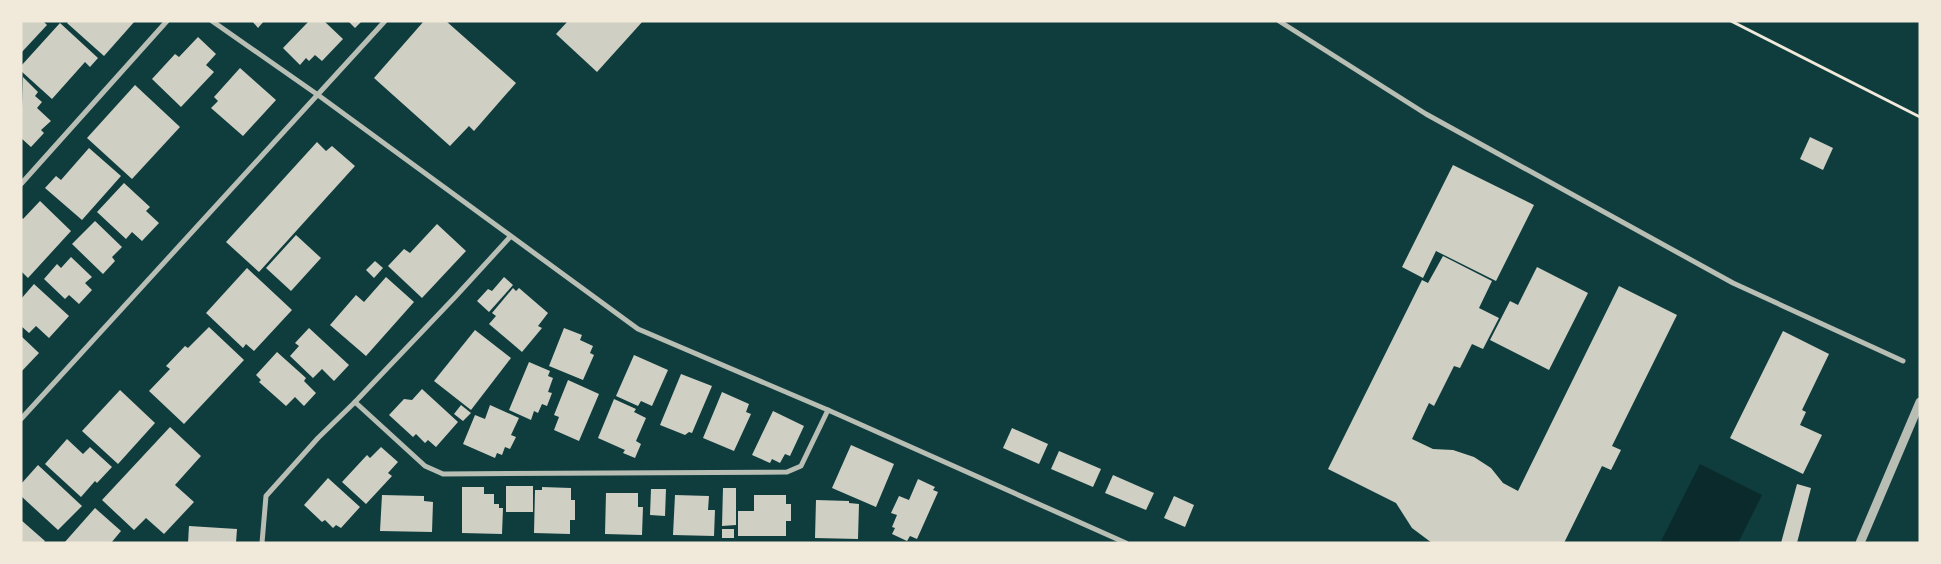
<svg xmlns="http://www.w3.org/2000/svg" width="1941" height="564" viewBox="0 0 1941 564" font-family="'PT Sans Narrow',sans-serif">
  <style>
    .water { fill: #0a2a2b }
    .building { fill: #cfcfc3 }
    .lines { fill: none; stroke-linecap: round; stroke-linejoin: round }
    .path { stroke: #f1e9da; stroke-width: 3 }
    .minor { stroke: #b8beb3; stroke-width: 5 }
    .tertiary { stroke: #b8beb3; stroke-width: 9 }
  </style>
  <rect width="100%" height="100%" fill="#0f3d3e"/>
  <!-- water -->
  <path class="water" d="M1700,464l62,31 -24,48h-78z"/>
  <!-- building -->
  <g class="building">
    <path d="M21,21h22l4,4 -26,28z"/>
    <path d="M69,21h66l-31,35 -37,-33z"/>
    <path d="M252,21h12l-6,7z"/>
    <path d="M309,21h15l19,18 -21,22 -7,-6 -6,6 -3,-3 -6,7 -17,-17z"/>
    <path d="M348,21h14l-7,7z"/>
    <path d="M424,21h22l70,62 -42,48 -5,-5 -19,20 -76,-68z"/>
    <path d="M568,21h75l-46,51 -41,-38z"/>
    <path d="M60,23l38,35 -8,9 -5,-5 -33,37 -31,-28v-5z"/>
    <path d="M198,37l18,17 -10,11 8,7 -33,35 -29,-28 23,-25 4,3z"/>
    <path d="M240,68l36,32 -33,36 -32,-28 7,-7 -4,-4z"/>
    <path d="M23,77l15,15 -3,4 7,6 -5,6 14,13 -10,9 3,3 -13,14 -10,-9z"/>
    <path d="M135,85l45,42 -48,52 -45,-41z"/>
    <path d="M1810,137l23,11 -10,22 -23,-11z"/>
    <path d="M317,142l9,9 6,-5 23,20 -96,106 -33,-30z"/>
    <path d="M89,148l32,28 -39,44 -37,-32 11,-12 5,4z"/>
    <path d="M1453,165l81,40 -38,76 -60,-30 -13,27 -21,-11z"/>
    <path d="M124,183l26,24 -4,4 13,12 -17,18 -10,-9 -6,7 -29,-27z"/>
    <path d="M40,201l31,30 -43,47 -7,-7v-54l2,2z"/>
    <path d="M95,221l27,26 -10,10 3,4 -12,13 -31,-30z"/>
    <path d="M437,224l29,27 -44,47 -34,-32 16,-17 6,4z"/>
    <path d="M296,235l25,23 -30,33 -25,-23z"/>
    <path d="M1443,256l49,25 -13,27 20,10 -16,31 -11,-5 -12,24 -6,-2 -20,40 -5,-3 -17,36 21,10 20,1 21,7 17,11 12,15 15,8 101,-205 58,29 -65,131 9,4 -10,20 -9,-4 -38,77h-132l-20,-15 -16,-25 -68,-34 94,-189 6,3z"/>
    <path d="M71,257l21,20 -7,6 7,7 -13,14 -10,-9 -4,4 -21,-20 13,-15 4,4z"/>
    <path d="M375,261l8,7 -9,10 -8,-8z"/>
    <path d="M1537,267l51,26 -39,77 -59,-30 20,-39 8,4z"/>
    <path d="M247,268l45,42 -38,41 -8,-7 -3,4 -37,-35z"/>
    <path d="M386,277l28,25 -48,54 -36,-31 26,-30 8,7z"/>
    <path d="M504,277l9,8 -24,27 -12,-11 11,-12 4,2z"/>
    <path d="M34,284l35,32 -20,22 -13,-12 -7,7 -8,-7v-27z"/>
    <path d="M513,288l3,3 3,-3 29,25 -10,13 4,2 -20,24 -33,-28 7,-8 -4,-3z"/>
    <path d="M209,327l35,33 -60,64 -35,-33 21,-22 -4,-3 19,-20 3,2z"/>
    <path d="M309,328l40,37 -15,16 -12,-12 -9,9 -23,-22 9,-10 -4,-3z"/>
    <path d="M564,328l18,7 -2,5 13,6 -3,7 4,2 -11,25 -34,-14z"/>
    <path d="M475,330l36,28 -40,52 -37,-29z"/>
    <path d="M1783,331l46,23 -27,56 4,2 -6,13 22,10 -19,39 -73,-36z"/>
    <path d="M21,336l18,17 -18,19z"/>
    <path d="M277,352l29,26 -2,3 12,12 -12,13 -9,-9 -9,9 -27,-24 2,-2 -5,-5z"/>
    <path d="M634,355l34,15 -16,36 -11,-5 -3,5 -22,-10z"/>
    <path d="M529,362l21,9 -2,5 5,2 -5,14 4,1 -5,13 -5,-2 -4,9 -4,-2 -3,9 -22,-10z"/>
    <path d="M681,374l31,12 -20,47 -3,-1 -4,3 -25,-10z"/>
    <path d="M568,380l31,14 -20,47 -25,-11 5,-13 -5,-2z"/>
    <path d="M422,389l36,33 -22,25 -8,-7 -3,3 -9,-9 -3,3 -24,-22 15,-16 8,1z"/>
    <path d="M120,390l35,33 -37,41 -36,-33z"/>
    <path d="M722,392l27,12 -3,8 5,2 -17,37 -31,-13z"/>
    <path d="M614,399l22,10 -2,3 12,6 -10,23 5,3 -6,14 -12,-5 2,-3 -27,-12z"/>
    <path d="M461,405l10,8 -8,8 -9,-7z"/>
    <path d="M490,405l29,13 -8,17 5,2 -6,12 -5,-2 -3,8 -5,-2 -2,5 -32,-14 12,-29 10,4z"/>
    <path d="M773,411l31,15 -14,30 -5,-2 -5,9 -8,-4 -2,4 -18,-8z"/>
    <path d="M170,427l31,29 -26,29 19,17 -30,32 -18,-16 -12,12 -32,-30z"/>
    <path d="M1012,428l36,16 -9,20 -36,-16z"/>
    <path d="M67,439l16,15 7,-7 22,20 -15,16 -2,-2 -14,16 -36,-33z"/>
    <path d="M851,445l43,19 -18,43 -44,-19z"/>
    <path d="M381,447l17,15 -10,11 4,3 -26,28 -24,-22 25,-27 3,3z"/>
    <path d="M1059,451l42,18 -8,18 -42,-18z"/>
    <path d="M38,465l44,41 -24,24 -37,-34v-12z"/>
    <path d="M1113,475l41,18 -8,17 -41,-17z"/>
    <path d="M328,478l32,29 -19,21 -5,-3 -3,3 -8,-8 -3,2 -18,-17z"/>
    <path d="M918,479l17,8 -2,3 5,2 -21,47 -7,-3 -3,5 -15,-7 3,-6 -3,-1 5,-12 -6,-2 8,-17 10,4z"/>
    <path d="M1797,484l14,4 -14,55h-16z"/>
    <rect x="506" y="486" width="27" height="26"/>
    <path d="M462,487h22v7h10v10h5v4h4l-1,26 -40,-1z"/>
    <path d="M542,487l29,1v12h4v20h-5v14l-36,-1 1,-43h7z"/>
    <path d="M723,488h13v37l-14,1z"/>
    <path d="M651,489h15l-1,27 -15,-1z"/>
    <path d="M606,493h32v14h5l-1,28 -37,-1z"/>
    <path d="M382,495l42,1v5l9,1 -1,30 -52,-1z"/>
    <path d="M675,495l34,1 -1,14h7l-1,26 -41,-1z"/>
    <path d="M754,495h32v9h5v17h-5v15h-48v-25h16z"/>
    <path d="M1174,496l20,9 -9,22 -21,-9z"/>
    <path d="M816,500l33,1v2l10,1 -1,35 -43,-1z"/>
    <path d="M95,508l26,23 -10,12h-47z"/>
    <path d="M21,520l24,21 -2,2h-22z"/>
    <path d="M189,526l48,3 -1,14h-48z"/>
    <rect x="722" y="529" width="12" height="9"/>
  </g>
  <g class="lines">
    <!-- path -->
    <path class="path" d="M1731,21l189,96"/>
    <!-- minor -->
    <g class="minor">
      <path d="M212,21l106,74 320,234 190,81 298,133"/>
      <path d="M1279,21l147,93 307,169 170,78"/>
      <path d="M21,184l146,-163"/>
      <path d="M355,402l70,64 18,8 344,-2 14,-6 27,-56"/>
      <path d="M21,419l364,-398"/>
      <path d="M262,543l4,-47 52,-58 37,-36 101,-106 54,-59"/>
    </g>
    <!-- tertiary -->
    <path class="tertiary" d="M1860,543l60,-141"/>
  </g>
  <!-- border -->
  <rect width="1941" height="564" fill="none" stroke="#f1e9da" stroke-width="45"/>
</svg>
